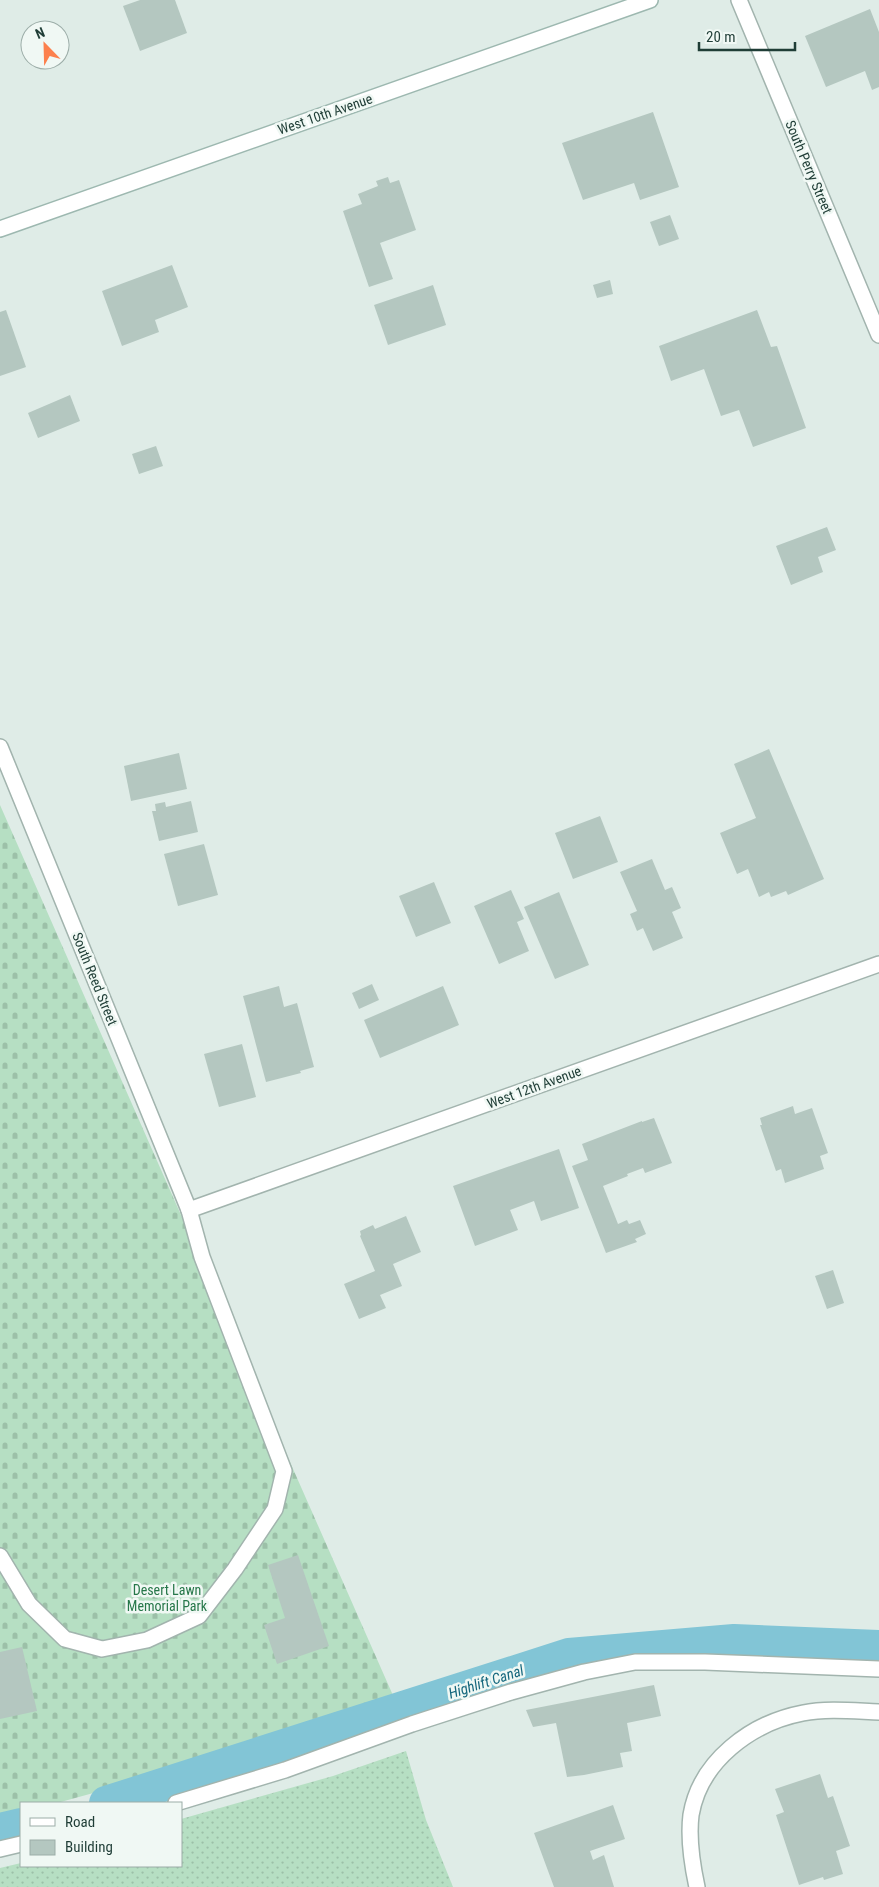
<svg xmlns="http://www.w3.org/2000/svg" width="879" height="1887" viewBox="0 0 879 1887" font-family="'Roboto Condensed',sans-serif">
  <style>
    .grass { fill: url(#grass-dots) }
    .cemetery { fill: url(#cemetery-stones) }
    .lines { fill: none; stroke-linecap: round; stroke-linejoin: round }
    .canal { stroke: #82c5d6; stroke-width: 34 }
    .building { fill: #b4c7c0 }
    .lane-casing { stroke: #a2b4ae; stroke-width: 18 }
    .street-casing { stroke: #a2b4ae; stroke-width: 18 }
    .secondary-casing { stroke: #9db8b0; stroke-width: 18 }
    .lane { stroke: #fff; stroke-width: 15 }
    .street { stroke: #fff; stroke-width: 15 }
    .secondary { stroke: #fff; stroke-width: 15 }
    .labels { text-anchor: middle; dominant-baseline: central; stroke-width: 5; stroke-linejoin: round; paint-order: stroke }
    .street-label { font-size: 14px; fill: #1f3d36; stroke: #f0f8f4 }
    .park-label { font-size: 14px; fill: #267749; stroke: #f0f8f4 }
    .water-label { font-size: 15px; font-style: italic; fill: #15677d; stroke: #f0f8f4 }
  </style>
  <defs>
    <pattern id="grass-dots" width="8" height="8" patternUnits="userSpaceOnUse" patternTransform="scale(1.25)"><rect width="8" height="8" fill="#b6dfc3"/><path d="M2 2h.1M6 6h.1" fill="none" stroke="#9cc0a8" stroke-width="1.8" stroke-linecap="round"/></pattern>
    <pattern id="cemetery-stones" width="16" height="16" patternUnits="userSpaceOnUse" patternTransform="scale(1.25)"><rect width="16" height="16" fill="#b6dfc3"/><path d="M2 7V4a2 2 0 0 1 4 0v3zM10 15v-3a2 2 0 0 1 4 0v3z" fill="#9cc0a8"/></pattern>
  </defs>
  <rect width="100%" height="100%" fill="#dfece7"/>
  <!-- grass -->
  <path class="grass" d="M406,1751l20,69 27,67h-453v-19l21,-5v3h160v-47l152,-43z"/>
  <!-- cemetery -->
  <path class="cemetery" d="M0,805l399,904 -342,94h-36v10l-21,6z"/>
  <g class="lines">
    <!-- canal -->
    <g class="canal">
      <path d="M106,1803l463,-148 165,-14 145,6"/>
      <path d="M0,1830l21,-5"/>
    </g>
  </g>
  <!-- building -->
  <g class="building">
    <path d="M140,0h35l12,33 -47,18 -17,-45z"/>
    <path d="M870,9l9,23v55l-7,3 -7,-19 -39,16 -21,-51z"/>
    <path d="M653,112l26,75 -39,13 -6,-17 -51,17 -21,-57z"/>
    <path d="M388,177l2,6 9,-3 17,50 -36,13 13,36 -24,8 -26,-76 19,-7 -4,-10 20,-8 -2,-5z"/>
    <path d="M670,215l9,24 -20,7 -9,-24z"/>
    <path d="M172,265l16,42 -33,13 4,12 -37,14 -20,-55z"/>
    <path d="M610,280l3,14 -16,4 -4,-13z"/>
    <path d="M433,285l13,40 -58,20 -14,-40z"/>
    <path d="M6,310l20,57 -26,9v-64z"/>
    <path d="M757,310l14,37 6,-1 29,82 -53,19 -14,-37 -18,6 -17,-47 -33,12 -12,-35z"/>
    <path d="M70,395l10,26 -42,17 -10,-25z"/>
    <path d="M156,446l7,20 -24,8 -7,-20z"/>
    <path d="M827,527l9,23 -18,7 5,15 -32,13 -15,-39z"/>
    <path d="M769,749l55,130 -36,16 -2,-4 -15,6 -2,-5 -10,5 -11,-28 -11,5 -17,-41 36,-15 -22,-54z"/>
    <path d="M179,753l8,36 -56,12 -7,-35z"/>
    <path d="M191,801l7,31 -39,9 -7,-30h4l-1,-7 10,-2 1,5z"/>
    <path d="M600,816l18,46 -45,17 -18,-46z"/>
    <path d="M204,844l14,51 -40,11 -14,-52z"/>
    <path d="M652,859l13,31 7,-3 9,21 -9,4 11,26 -30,13 -10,-23 -6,3 -7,-17 7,-3 -17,-39z"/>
    <path d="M434,882l17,41 -35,14 -17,-41z"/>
    <path d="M511,890l13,29 -7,3 12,29 -30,13 -25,-58z"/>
    <path d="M559,892l30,73 -34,14 -31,-72z"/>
    <path d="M372,984l7,16 -20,9 -7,-16z"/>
    <path d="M279,986l5,21 13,-4 17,64 -14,4 1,2 -35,9 -23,-86z"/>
    <path d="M443,986l16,39 -79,33 -16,-38z"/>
    <path d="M242,1044l14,53 -37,10 -15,-53z"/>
    <path d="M793,1106l2,8 17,-6 16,45 -8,3 4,13 -39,14 -4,-14 -5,2 -16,-46h2l-2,-7z"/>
    <path d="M654,1118l18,45 -27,10 -2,-5 -16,6 1,2 -25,10 15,38 9,-4 2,4 11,-4 6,14 -11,5 2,3 -31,11 -34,-87 16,-6 -6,-16 60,-23v1z"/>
    <path d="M559,1149l20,59 -38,13 -7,-20 -24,9 8,20 -43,16 -22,-60z"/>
    <path d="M406,1216l15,36 -28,12 9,22 -22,9 6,13 -27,11 -15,-35 31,-13 -15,-35 1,-1 -1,-4 13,-6 2,4z"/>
    <path d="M833,1270l11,33 -17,6 -12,-33z"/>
    <path d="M298,1555l31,91 -52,18 -13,-39 21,-7 -17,-53z"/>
    <path d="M22,1647l15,64 -37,8v-67z"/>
    <path d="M654,1685l7,31 -34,7 5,28 -12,2 3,14 -39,8 -17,2 -11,-54 -23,4 -7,-17z"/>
    <path d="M820,1774l8,24 5,-2 17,50 -14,5 7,23 -19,6 -1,-3 -24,8 -23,-70 8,-3 -9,-23z"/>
    <path d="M613,1805l12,34 -35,12 3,9 11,-5 10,32h-60l-20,-54z"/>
  </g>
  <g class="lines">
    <!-- lane casing -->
    <g class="lane-casing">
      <g id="lane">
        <path d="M0,1556l29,48 36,35 37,10 45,-9 52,-24 36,-47 40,-60 9,-38 -82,-214 -13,-47"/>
        <path d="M176,1803l109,-33 127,-46 99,-32 73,-20 51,-10h70l174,7"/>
        <path d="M0,1849l21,-5"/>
      </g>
    </g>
    <!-- street casing -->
    <g class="street-casing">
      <g id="street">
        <path d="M739,0l140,335"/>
        <path d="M0,747l189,463 690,-246"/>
        <path d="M697,1887c-5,-23 -9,-48 -6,-72 9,-54 60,-92 112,-102 24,-5 51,-2 76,-1"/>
      </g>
    </g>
    <!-- secondary casing -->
    <g class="secondary-casing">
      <path id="secondary" d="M0,229l650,-229"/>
    </g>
    <!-- lane -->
    <use href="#lane" class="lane"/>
    <!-- street -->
    <use href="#street" class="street"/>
    <!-- secondary -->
    <use href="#secondary" class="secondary"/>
  </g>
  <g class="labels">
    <!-- street labels -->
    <g class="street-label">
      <text transform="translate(325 114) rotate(-19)">West 10th Avenue</text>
      <text transform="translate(809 167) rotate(67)">South Perry Street</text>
      <text transform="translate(95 979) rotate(68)">South Reed Street</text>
      <text transform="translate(534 1087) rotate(-20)">West 12th Avenue</text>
    </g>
    <!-- park labels -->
    <g class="park-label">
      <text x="167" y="1590">Desert Lawn<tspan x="167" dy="16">Memorial Park</tspan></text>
    </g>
    <!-- water labels -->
    <g class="water-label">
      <text transform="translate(486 1682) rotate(-18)">Highlift Canal</text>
    </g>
  </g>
  <!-- legend -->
  <rect x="20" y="1802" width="162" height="65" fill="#f0f8f4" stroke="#9cada8"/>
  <rect x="30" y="1818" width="25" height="8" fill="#ffffff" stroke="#9cada8"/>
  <text x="65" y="1827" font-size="15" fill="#1f3d36">Road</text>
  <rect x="30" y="1840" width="25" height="15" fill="#b4c7c0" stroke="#9cada8"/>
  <text x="65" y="1852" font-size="15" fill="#1f3d36">Building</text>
  <!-- north arrow -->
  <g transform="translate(45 45) rotate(337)"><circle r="24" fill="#f0f8f4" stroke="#9cada8"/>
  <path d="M0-4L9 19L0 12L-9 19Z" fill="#fc804d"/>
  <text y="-8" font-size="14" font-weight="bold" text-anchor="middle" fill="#1f3d36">N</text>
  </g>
  <!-- scale -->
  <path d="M699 42v8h96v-8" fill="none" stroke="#1f3d36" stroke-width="2.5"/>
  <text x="706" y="42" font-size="15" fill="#1f3d36" stroke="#f0f8f4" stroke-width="4" paint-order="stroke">20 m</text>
</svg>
